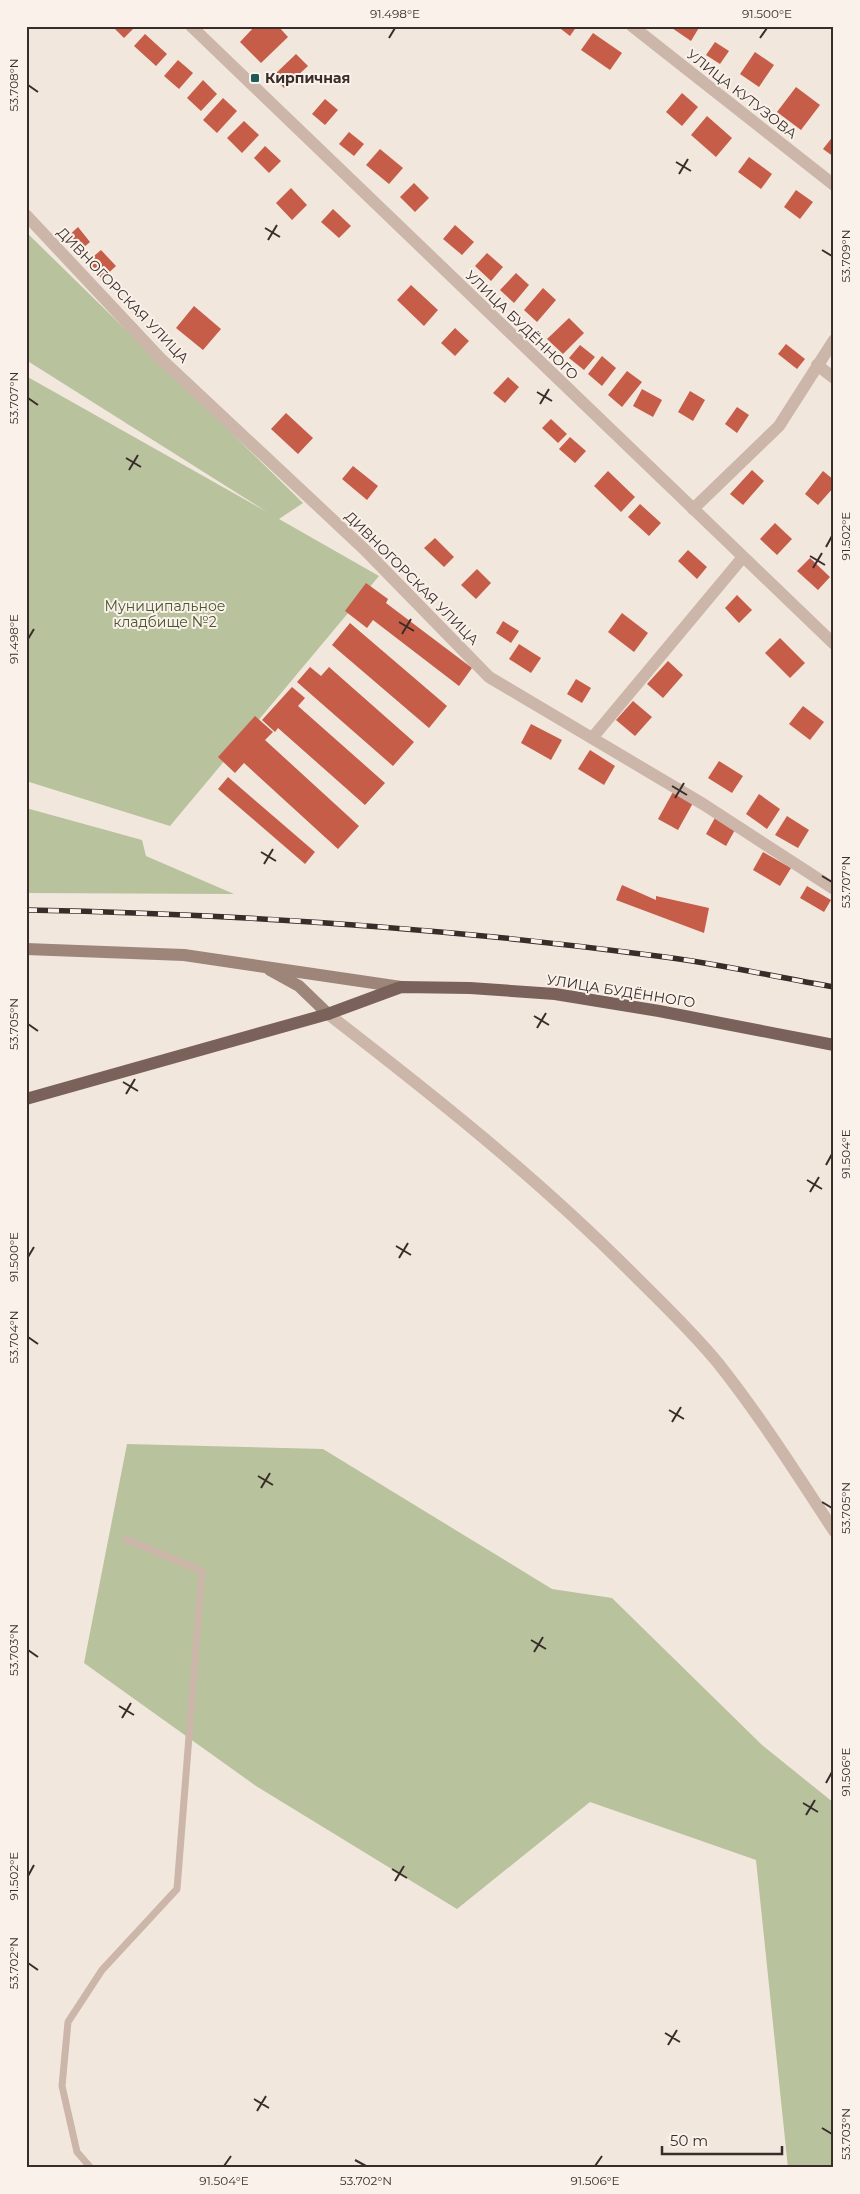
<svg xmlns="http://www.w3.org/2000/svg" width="860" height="2194" viewBox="0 0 860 2194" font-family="Montserrat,sans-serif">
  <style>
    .green { fill: #b8c29d }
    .building { fill: #c65d48 }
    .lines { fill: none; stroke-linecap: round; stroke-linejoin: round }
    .lane { stroke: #cbb6a9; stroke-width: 7 }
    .street { stroke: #cbb6a9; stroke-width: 12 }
    .secondary { stroke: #9e857a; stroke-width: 12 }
    .primary { stroke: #7a625a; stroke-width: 12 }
    .rail-casing { stroke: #382d29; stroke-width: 5.5 }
    .rail { stroke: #faf1ea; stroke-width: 4; stroke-dasharray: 11; stroke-linecap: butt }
    .ticks { fill: none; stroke: #382d29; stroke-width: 2 }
    .poi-dot { fill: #1e5a59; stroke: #faf1ea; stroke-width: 2 }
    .labels { text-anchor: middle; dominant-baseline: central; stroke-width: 4; stroke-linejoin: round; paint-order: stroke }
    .poi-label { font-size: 14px; font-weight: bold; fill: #382d29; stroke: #faf1ea; text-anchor: start }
    .street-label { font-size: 14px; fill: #382d29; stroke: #faf1ea }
    .park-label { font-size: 14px; fill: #4a562d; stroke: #faf1ea }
    .neatline { fill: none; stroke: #382d29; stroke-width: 2 }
    .ticks-label { font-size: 12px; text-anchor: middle; fill: #382d29 }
  </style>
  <rect width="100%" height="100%" fill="#f2e7dd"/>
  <!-- green -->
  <g class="green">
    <path d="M26,232l277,271 -24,16 100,57 -209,250 -144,-45v-405l241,136 -241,-152z"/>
    <path d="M26,808l116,32 4,16 88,38 -208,-1z"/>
    <path d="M127,1444l196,5 229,140 60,9 150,147 72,58v365h-46l-32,-308 -166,-58 -133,107 -201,-123 -172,-123z"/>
  </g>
  <!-- building -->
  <g class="building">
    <path d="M112,26h24l-12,12z"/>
    <path d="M255,26h23l10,11 -27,26 -21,-21z"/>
    <path d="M557,26h20l-7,10z"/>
    <path d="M669,26h31l-9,15z"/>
    <path d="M593,33l29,20 -12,17 -29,-20z"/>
    <path d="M145,34l22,20 -11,12 -22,-20z"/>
    <path d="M715,42l14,9 -9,13 -14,-9z"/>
    <path d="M755,52l19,13 -15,22 -19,-13z"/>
    <path d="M296,54l12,12 -24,22 -11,-12z"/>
    <path d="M178,60l15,13 -14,16 -15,-13z"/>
    <path d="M203,80l14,14 -16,17 -14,-13z"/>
    <path d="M796,87l24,18 -19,25 -24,-18z"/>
    <path d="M682,93l16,14 -16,19 -16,-14z"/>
    <path d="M223,98l14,13 -20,22 -14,-13z"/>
    <path d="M325,99l13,11 -13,15 -13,-11z"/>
    <path d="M707,116l25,22 -16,19 -25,-22z"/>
    <path d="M244,121l15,14 -17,18 -15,-15z"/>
    <path d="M349,132l15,12 -10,12 -15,-12z"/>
    <path d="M834,135v22l-11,-8z"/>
    <path d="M265,146l16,15 -12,12 -15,-15z"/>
    <path d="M380,149l23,19 -14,16 -23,-19z"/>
    <path d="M749,157l23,17 -11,15 -23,-17z"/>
    <path d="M414,183l15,15 -14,14 -15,-15z"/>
    <path d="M291,188l16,17 -15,15 -16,-17z"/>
    <path d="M796,190l17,12 -13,17 -16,-12z"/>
    <path d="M333,209l18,17 -12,12 -18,-16z"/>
    <path d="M455,225l19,17 -12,13 -19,-16z"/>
    <path d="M78,227l12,15 -13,11 -12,-14z"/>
    <path d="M101,250l15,16 -14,13 -15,-17z"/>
    <path d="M487,253l16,14 -12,14 -16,-15z"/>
    <path d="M516,273l13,12 -15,18 -14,-13z"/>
    <path d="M411,285l27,25 -14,16 -27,-26z"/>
    <path d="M543,288l13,12 -19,22 -13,-12z"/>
    <path d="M194,306l27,23 -18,21 -27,-22z"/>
    <path d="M569,318l15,15 -21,21 -16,-15z"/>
    <path d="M455,328l14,13 -14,15 -14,-13z"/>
    <path d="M786,344l19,15 -8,10 -19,-15z"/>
    <path d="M580,345l15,12 -11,13 -15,-12z"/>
    <path d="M602,356l14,12 -14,18 -14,-12z"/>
    <path d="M627,371l15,11 -20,25 -14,-12z"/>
    <path d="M508,377l11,10 -14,16 -12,-10z"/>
    <path d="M642,389l20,11 -9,17 -20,-11z"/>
    <path d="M690,391l15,9 -12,21 -15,-9z"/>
    <path d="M737,407l12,8 -12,18 -12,-9z"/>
    <path d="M286,413l27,25 -15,16 -27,-25z"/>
    <path d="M551,419l16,15 -9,9 -16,-15z"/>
    <path d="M570,437l16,14 -11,12 -16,-14z"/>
    <path d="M353,466l25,20 -11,14 -25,-21z"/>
    <path d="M752,470l12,11 -21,24 -13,-11z"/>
    <path d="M608,471l27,26 -14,15 -27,-26z"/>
    <path d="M823,471l11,9v7l-16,18 -13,-11z"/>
    <path d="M640,504l21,19 -12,13 -21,-19z"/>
    <path d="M775,523l17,16 -15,16 -17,-16z"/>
    <path d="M435,538l19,19 -10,10 -20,-19z"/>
    <path d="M688,550l19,17 -10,12 -19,-18z"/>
    <path d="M810,558l20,19 -12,13 -21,-19z"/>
    <path d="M477,569l14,14 -15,16 -15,-14z"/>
    <path d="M366,583l22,16 -2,4 86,65 -13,18 -86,-66 -6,8 -22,-17z"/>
    <path d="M737,595l15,15 -13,13 -14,-15z"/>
    <path d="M622,613l26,20 -14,19 -26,-20z"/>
    <path d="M503,621l16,10 -8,12 -15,-10z"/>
    <path d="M350,623l97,83 -18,22 -97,-83z"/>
    <path d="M780,638l25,25 -15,15 -25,-25z"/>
    <path d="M519,644l22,14 -10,15 -22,-14z"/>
    <path d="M668,661l15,14 -20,23 -16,-14z"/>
    <path d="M310,667l11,9 8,-9 85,75 -21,24 -96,-84z"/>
    <path d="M576,679l15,9 -9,15 -15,-9z"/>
    <path d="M292,687l13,11 -7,8 87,77 -20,22 -87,-77 -3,4 -13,-12z"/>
    <path d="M633,701l19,16 -17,19 -19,-16z"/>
    <path d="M803,706l21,16 -14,18 -21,-16z"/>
    <path d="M255,716l18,16 -8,8 94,86 -21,23 -94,-86 -9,10 -17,-16z"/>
    <path d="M531,724l31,16 -11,20 -30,-17z"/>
    <path d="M590,750l25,16 -11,19 -26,-16z"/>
    <path d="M719,761l24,15 -11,17 -24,-15z"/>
    <path d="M228,777l87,75 -10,12 -87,-75z"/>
    <path d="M673,792l20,11 -15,27 -20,-11z"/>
    <path d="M759,794l21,15 -13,20 -21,-15z"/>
    <path d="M716,816l20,12 -10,18 -20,-12z"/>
    <path d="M787,816l22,14 -11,18 -23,-13z"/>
    <path d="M763,852l28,16 -11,18 -27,-16z"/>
    <path d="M622,885l34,15v-4l53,12 -5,25 -88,-33z"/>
    <path d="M807,886l24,14 -7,12 -24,-14z"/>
  </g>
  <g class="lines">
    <!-- lane -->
    <path class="lane" d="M91,2168l-14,-16 -15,-66 6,-64 34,-52 75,-81 25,-318 -76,-32"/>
    <!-- street -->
    <g class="street">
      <path d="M191,26l643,618"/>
      <path d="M632,26l202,159"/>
      <path d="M26,215l136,145 202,189 125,128 214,127 131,85"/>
      <path d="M817,365l17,13"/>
      <path d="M693,509l86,-83 55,-86"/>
      <path d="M593,737l150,-180"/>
      <path d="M328,1014c105,81 207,162 301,256 30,30 62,60 89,93 42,53 79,111 116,168"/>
    </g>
    <!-- secondary -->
    <g class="secondary">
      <path d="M26,949l158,6 217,32"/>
      <path d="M270,970l29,16 29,28"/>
    </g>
    <!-- primary -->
    <path class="primary" d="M26,1099l302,-85 73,-27 69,1 85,6 104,17 175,34"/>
    <!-- rail casing -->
    <g class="rail-casing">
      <path id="rail" d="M26,910c211,4 422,18 631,46 59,7 118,21 177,31"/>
    </g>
    <!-- rail -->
    <use href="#rail" class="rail"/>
  </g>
  <!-- ticks -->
  <path class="ticks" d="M389,38l6,-10M760,38l7,-10M28,85l10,7M676,162l15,9M679,174l9,-15M265,228l15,9M268,240l9,-15M822,250l10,6M537,392l15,9M28,398l10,7M540,404l9,-15M126,458l15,9M129,470l9,-15M826,547l6,-11M810,556l15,9M813,568l9,-15M399,622l15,9M402,634l9,-15M28,639l6,-10M672,786l15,9M675,798l9,-15M261,852l15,9M264,864l9,-15M822,876l10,6M534,1016l15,9M28,1024l10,7M537,1028l9,-15M123,1082l15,9M126,1094l9,-15M826,1165l6,-11M807,1180l15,9M810,1192l9,-15M396,1246l15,9M28,1257l6,-10M399,1258l9,-15M28,1337l10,7M669,1410l15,9M672,1422l9,-15M258,1476l15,9M261,1488l9,-15M822,1502l10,6M531,1640l15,9M28,1650l10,7M534,1652l9,-15M119,1706l15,9M122,1718l9,-15M826,1783l6,-11M803,1803l15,9M806,1815l9,-15M392,1869l15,9M28,1876l6,-11M395,1881l9,-15M28,1963l10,7M665,2033l15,9M668,2045l9,-15M254,2099l15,9M257,2111l9,-15M822,2128l10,6M355,2160l11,6M224,2166l7,-10M595,2166l7,-10"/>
  <!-- markers -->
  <rect class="poi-dot" x="250" y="73" width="10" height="10" rx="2.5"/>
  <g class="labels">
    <!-- poi labels -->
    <g class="poi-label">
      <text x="265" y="78">Кирпичная</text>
    </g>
    <!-- street labels -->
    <g class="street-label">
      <text transform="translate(742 94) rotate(38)">УЛИЦА КУТУЗОВА</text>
      <text transform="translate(123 295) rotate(46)">ДИВНОГОРСКАЯ УЛИЦА</text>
      <text transform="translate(522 325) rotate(44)">УЛИЦА БУДЁННОГО</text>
      <text transform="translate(412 578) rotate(45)">ДИВНОГОРСКАЯ УЛИЦА</text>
      <text transform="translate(621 991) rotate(9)">УЛИЦА БУДЁННОГО</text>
    </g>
    <!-- park labels -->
    <g class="park-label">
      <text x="165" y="606">Муниципальное<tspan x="165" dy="16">кладбище №2</tspan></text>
    </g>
  </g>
  <!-- border -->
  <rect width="860" height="2194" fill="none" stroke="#faf1ea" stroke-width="55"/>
  <!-- scale -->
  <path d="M662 2146v8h120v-8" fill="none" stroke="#382d29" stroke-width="2.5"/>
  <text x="670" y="2146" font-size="15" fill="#382d29" stroke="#faf1ea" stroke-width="4" paint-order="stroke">50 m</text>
  <rect x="28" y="28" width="804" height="2138" class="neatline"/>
  <g class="ticks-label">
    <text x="395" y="18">91.498°E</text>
    <text x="767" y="18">91.500°E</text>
    <text transform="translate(14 85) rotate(-90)" y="4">53.708°N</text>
    <text transform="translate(846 256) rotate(-90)" y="4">53.709°N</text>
    <text transform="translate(14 398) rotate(-90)" y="4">53.707°N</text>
    <text transform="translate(846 536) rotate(-90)" y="4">91.502°E</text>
    <text transform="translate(14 639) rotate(-90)" y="4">91.498°E</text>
    <text transform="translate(846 882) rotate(-90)" y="4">53.707°N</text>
    <text transform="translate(14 1024) rotate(-90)" y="4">53.705°N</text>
    <text transform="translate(846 1154) rotate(-90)" y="4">91.504°E</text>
    <text transform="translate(14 1257) rotate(-90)" y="4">91.500°E</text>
    <text transform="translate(14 1337) rotate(-90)" y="4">53.704°N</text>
    <text transform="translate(846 1508) rotate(-90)" y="4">53.705°N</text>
    <text transform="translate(14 1650) rotate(-90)" y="4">53.703°N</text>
    <text transform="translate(846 1772) rotate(-90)" y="4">91.506°E</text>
    <text transform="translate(14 1876) rotate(-90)" y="4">91.502°E</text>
    <text transform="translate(14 1963) rotate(-90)" y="4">53.702°N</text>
    <text transform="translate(846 2134) rotate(-90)" y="4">53.703°N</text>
    <text x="224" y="2185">91.504°E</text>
    <text x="366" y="2185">53.702°N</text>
    <text x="595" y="2185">91.506°E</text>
  </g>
</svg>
